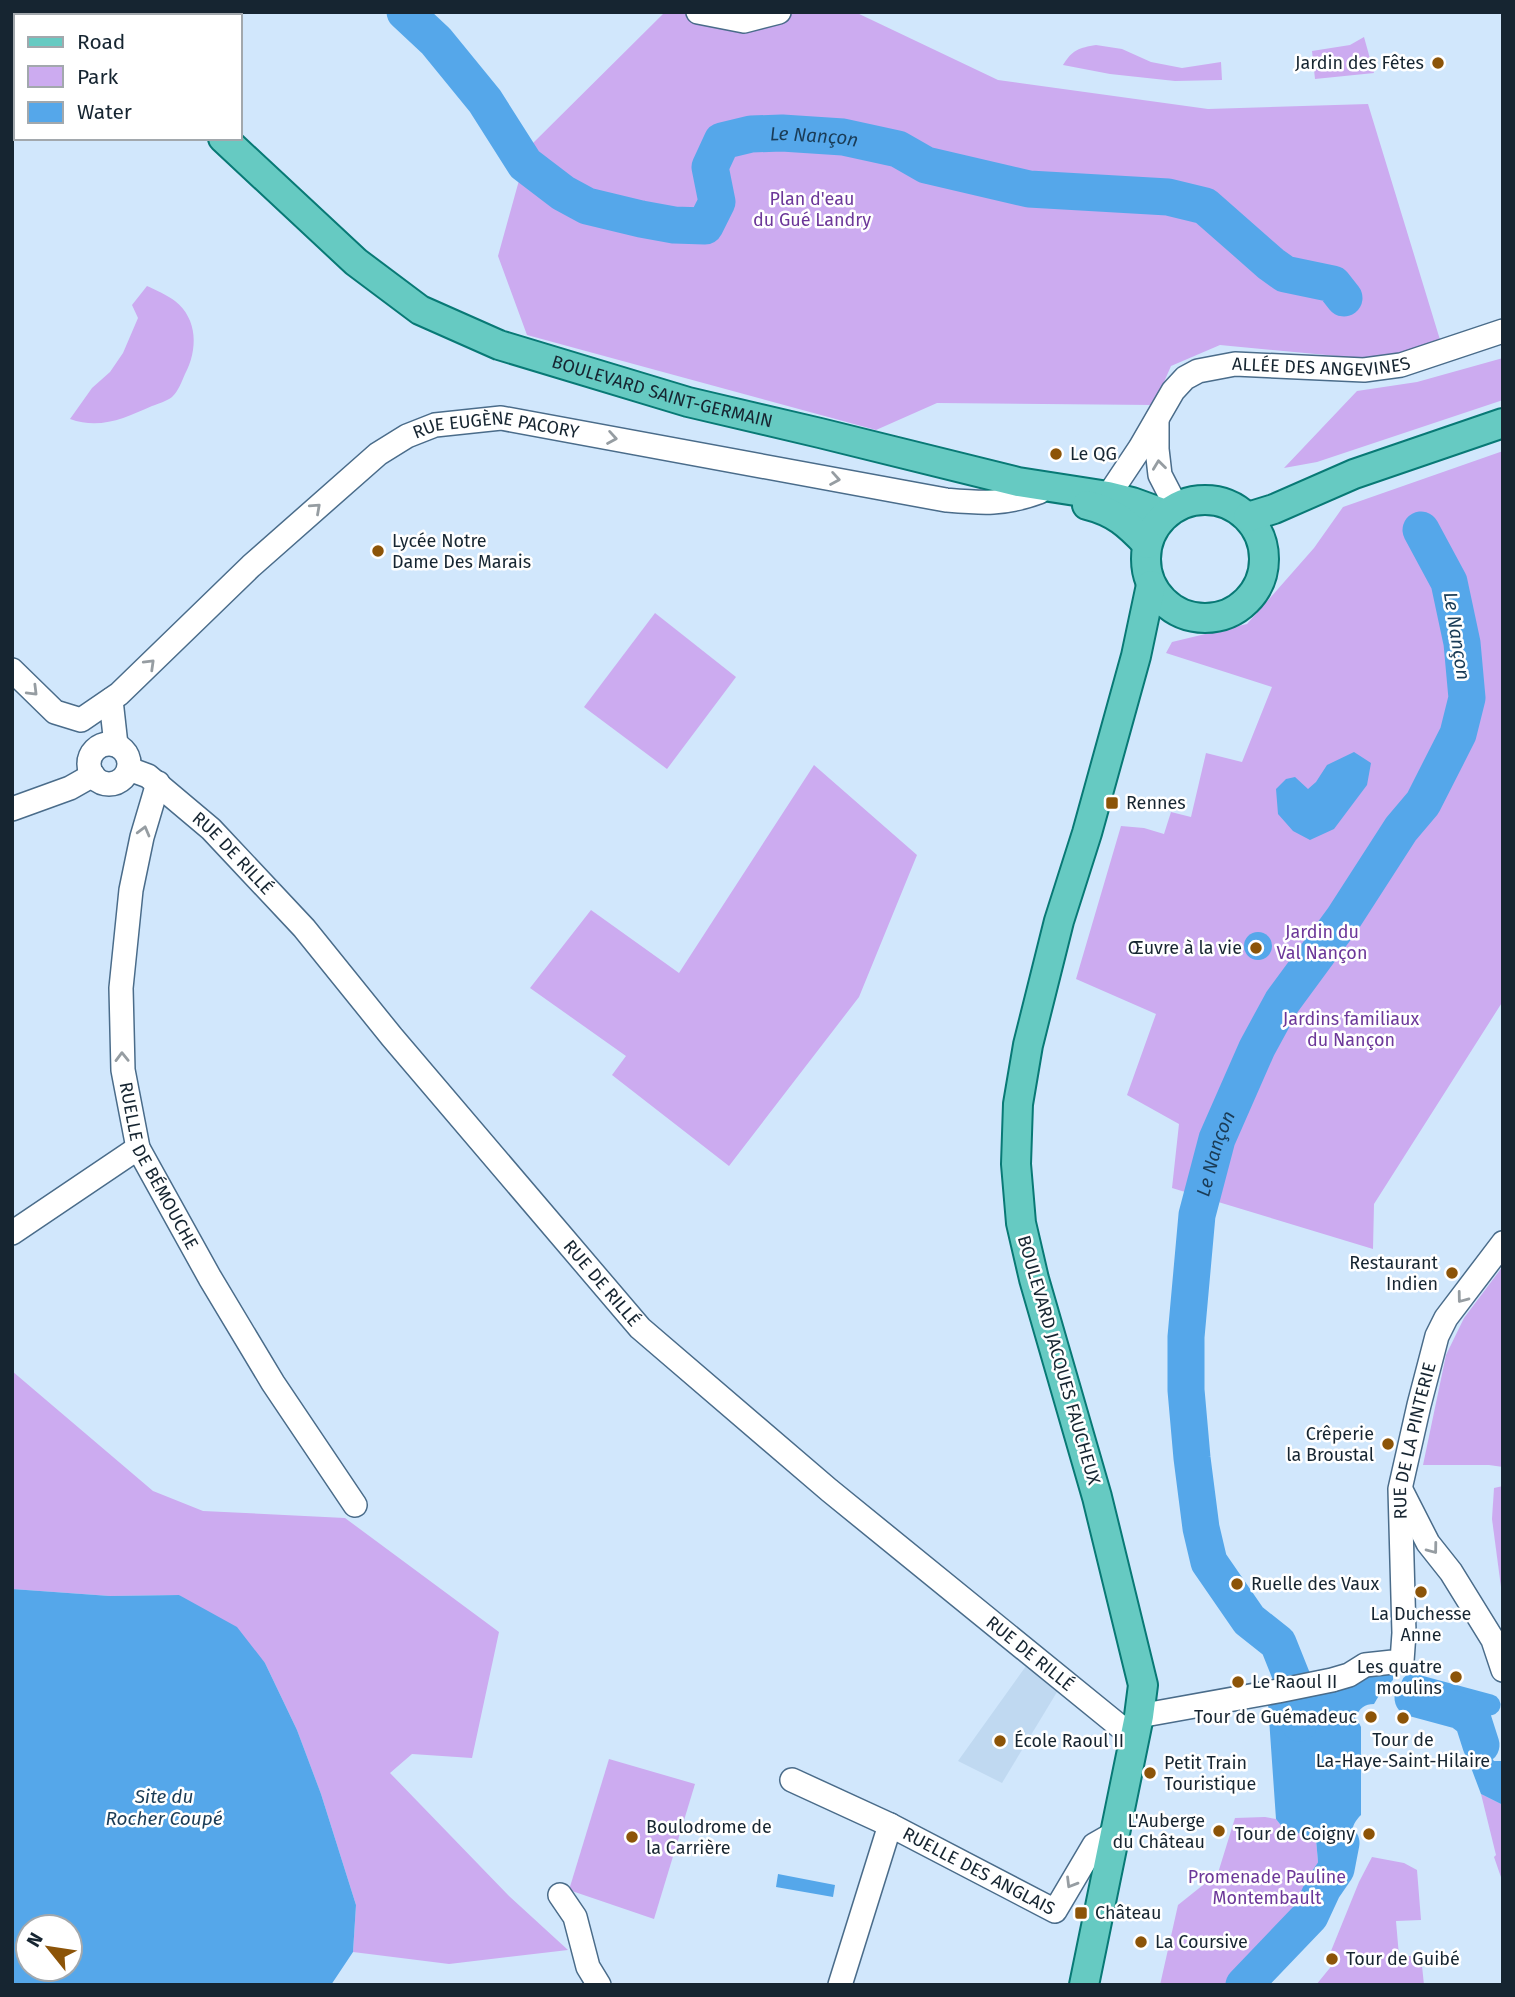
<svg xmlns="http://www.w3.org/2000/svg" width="1515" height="1997" viewBox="0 0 1515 1997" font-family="'Fira Sans',sans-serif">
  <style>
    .built { fill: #c0d9f1 }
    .green { fill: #ccabf0 }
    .water { fill: #55a7ea; fill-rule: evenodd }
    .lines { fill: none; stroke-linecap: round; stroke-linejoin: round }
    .canal { stroke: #55a7ea; stroke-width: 21 }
    .river { stroke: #55a7ea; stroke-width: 37 }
    .minor-casing { stroke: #4a6c8a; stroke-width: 26 }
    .major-casing { stroke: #087975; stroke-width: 32 }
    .minor { stroke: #fff; stroke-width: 23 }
    .major { stroke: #66cac2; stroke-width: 28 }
    .oneway { stroke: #969da2 }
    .poi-dot { fill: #8c5408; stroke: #fff; stroke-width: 2.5 }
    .labels { text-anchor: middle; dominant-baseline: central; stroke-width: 5; stroke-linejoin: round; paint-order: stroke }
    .poi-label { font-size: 18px; fill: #162531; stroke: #fff; text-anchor: start }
    .park-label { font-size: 18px; fill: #6c3799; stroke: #fff }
    .street-label { font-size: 18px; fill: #162531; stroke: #fff }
    .water-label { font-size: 19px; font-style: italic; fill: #1a3c57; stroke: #fff }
  </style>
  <rect width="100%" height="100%" fill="#d1e7fc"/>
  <!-- built -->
  <path class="built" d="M1026,1666l31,26 -55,91 -44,-22z"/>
  <!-- green -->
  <g class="green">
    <path d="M688,12h167l143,68 210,29 160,-5 73,239 -61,17 -160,-15 -49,21 -17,39 -217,-2 -61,27 -349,-95 -29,-79 30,-108 136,-135z"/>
    <path d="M1364,37l10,36 -59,6 -3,-28 38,-6z"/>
    <path d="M1096,45l26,4 29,13 31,6 39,-6 1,18 -47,1 -65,-7 -47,-9c10,-16 16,-17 33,-20z"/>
    <path d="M147,286c9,4 20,9 28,15 23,18 23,49 10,73 -3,7 -7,18 -13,23 -5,4 -14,7 -20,9 -27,12 -52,24 -82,13l22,-31 18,-16 13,-19 15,-35 -6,-13z"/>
    <path d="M1503,358v42l-186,62 -33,6 73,-77 60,-9z"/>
    <path d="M1503,451v550l-129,203 -1,45 -201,-61 7,-64 -52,-29 29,-81 -80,-35 45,-153 23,2 20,6 7,-22 20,5 15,-64 36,9 30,-75 -106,-34 6,-11 75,-18 67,-76 29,-41z"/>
    <path d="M655,613l81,64 -69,92 -83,-62z"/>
    <path d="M814,765l103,90 -58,142 -130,169 -117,-91 14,-19 -96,-68 61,-78 88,63z"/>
    <path d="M1503,1266v201l-14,-2h-66l23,-110 18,-37z"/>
    <path d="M12,1371l141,120 50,20 142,7 154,114 -27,126 -60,-4 -22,19 119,123 59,54 -119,14 -96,-12 3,-47 -35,-111 -24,-64 -32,-67 -86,-68 -69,1 -98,-7z"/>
    <path d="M1503,1486v116l-11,-83 2,-31z"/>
    <path d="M1417,1689l54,15 -2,8 9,8 10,25 -22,7c-2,-11 3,-19 0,-29 -7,-4 -14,-7 -21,-1l-28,-8z"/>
    <path d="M609,1759l86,25 -41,135 -85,-29z"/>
    <path d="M1481,1794l22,11v78l-9,-26 2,-2z"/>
    <path d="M1265,1817l11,2 7,9 33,11 2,23 -1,19 6,7 -13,28 -66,69h-84l18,-80 40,-32 17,-55z"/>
    <path d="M1372,1857l32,6 13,7 4,50 -25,1 3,35h22l3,29h-108l22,-27 -7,-7 28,-69z"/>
  </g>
  <!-- water -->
  <g class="water">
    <path d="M1354,752l17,11 -4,22 -33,44 -24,11 -17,-9 -15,-17 -2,-25 10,-10 9,-2 13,12 8,-7 11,-17z"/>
    <circle cx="1258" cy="946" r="14"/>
    <path d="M12,1589l98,7 69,-1 58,32 28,36 32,67 24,64 35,111 -3,47 -22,33h-319zM70,1927v42h-42v-42z"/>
    <path d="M1393,1668v12l-12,12 -7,12c-9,0 -15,4 -18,13l5,10v88c-10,10 -11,18 -4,30l-6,18 -22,32 -12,-14 1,-19 -2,-23 -33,-11 -7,-9 -8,-115 99,-33z"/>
    <path d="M1487,1752l7,9h9v44l-22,-11 -14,-37z"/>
    <path d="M778,1874l57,11 -2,12 -57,-10z"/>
  </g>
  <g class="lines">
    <!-- canal -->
    <path class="canal" d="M1412,1684l78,21"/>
    <!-- river -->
    <g class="river">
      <path id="s1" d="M405,12l31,29 49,60 40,63 38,29 24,13 54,13 33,6 31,1 12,-24 -7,-35 12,-26 29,-7 31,-1 61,4 55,12 28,16 103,24 139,8 37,9 66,58 14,10 48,10 11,14"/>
      <path d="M1413,1698l48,13 12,9 8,25"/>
      <path id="s2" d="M1299,1723l-7,-10 -2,-14 2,-21 -14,-35 -29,-23 -40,-58 -8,-34 -9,-70 -6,-68v-53l11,-122 20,-76 40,-91 25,-46 61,-83 58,-90 22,-26 35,-69 9,-36 -5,-55 -13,-61 -28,-52"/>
      <path d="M1244,1985l66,-69 13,-28 13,-19 5,-26"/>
    </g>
    <!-- minor casing -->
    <g class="minor-casing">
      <g id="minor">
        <path d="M698,12l46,9 35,-9"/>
        <path d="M1157,422v27l3,26 16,31"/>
        <path id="s3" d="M1108,496l32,-48 33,-57 12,-13 13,-7 37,-7 129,6 37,-5 102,-34"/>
        <path id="s4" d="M12,670l43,42 26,8 38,-26 132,-128 127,-112 29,-18 28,-11 66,-7 445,82c36,3 58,5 93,-8"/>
        <path d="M111,700l5,45"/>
        <circle cx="109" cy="764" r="20"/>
        <path id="s5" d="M129,769l19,7 63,53 93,99 88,109 248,291 189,162 305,248"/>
        <path id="s6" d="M158,783l-16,54 -11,53 -10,98 2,82 15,78 72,130 63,105 82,122"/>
        <path d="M12,809l58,-21 23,-13"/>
        <path d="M12,1233l126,-85"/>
        <path d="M1402,1492l26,51 23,29 42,68 10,30"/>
        <path id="s7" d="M1139,1716l139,-25 54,-11 17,-5 16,-10 37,-4 2,-28 -4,-144 19,-84 18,-69 9,-18 57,-75"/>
        <path id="s8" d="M792,1780l98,45 165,86 39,-66 21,-12"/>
        <path d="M560,1895l15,22 13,50 11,18"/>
        <path d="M840,1985l50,-160"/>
      </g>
    </g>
    <!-- major casing -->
    <g class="major-casing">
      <g id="major">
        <path d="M89,12l3,4"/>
        <path id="s9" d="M223,138l133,124 64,48 79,35 189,57 132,31 198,49 90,14 24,6 33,12"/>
        <circle cx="1205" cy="559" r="59"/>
        <path d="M1087,505c28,7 41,19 60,39"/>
        <path d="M1248,517l26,-8 80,-35 149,-51"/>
        <path d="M1084,1985l55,-269 4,-31 -46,-188 -63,-218 -13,-56 -5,-59 2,-60 10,-59 31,-124 28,-88 49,-177 15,-71"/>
      </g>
    </g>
    <!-- minor -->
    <use href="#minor" class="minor"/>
    <!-- major -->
    <use href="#major" class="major"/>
  </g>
  <!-- one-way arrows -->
  <defs><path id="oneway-chevron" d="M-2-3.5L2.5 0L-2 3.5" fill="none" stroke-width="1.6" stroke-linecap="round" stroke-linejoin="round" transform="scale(1.75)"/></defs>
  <g class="oneway">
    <use href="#oneway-chevron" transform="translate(612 438) rotate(10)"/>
    <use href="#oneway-chevron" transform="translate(1159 465) rotate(-97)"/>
    <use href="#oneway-chevron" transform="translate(835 479) rotate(10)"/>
    <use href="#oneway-chevron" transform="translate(316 508) rotate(-42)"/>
    <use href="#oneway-chevron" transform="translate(150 664) rotate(-44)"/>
    <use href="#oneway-chevron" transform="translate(33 691) rotate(45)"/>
    <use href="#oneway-chevron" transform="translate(144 831) rotate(-75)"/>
    <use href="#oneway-chevron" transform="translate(122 1057) rotate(-91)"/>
    <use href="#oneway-chevron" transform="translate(1462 1298) rotate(127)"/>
    <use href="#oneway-chevron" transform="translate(1433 1549) rotate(53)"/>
    <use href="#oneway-chevron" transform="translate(1071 1883) rotate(121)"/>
  </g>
  <!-- markers -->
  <g class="poi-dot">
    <circle cx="1438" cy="63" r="7"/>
    <circle cx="1056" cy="454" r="7"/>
    <circle cx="378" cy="551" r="7"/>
    <rect x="1105" y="796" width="14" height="14" rx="3.5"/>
    <circle cx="1256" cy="948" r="7"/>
    <circle cx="1452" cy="1273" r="7"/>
    <circle cx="1388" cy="1444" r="7"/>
    <circle cx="1237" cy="1584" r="7"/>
    <circle cx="1421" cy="1592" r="7"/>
    <circle cx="1456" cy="1677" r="7"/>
    <circle cx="1238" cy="1682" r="7"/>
    <circle cx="1371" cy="1717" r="7"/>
    <circle cx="1403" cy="1718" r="7"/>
    <circle cx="1000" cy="1741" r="7"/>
    <circle cx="1150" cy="1773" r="7"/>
    <circle cx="1219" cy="1831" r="7"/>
    <circle cx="1369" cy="1834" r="7"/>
    <circle cx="632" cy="1837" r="7"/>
    <rect x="1074" y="1906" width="14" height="14" rx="3.5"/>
    <circle cx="1141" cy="1942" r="7"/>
    <circle cx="1332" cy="1959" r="7"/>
  </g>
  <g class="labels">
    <!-- poi labels -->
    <g class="poi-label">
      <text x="1424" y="63" text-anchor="end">Jardin des Fêtes</text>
      <text x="1070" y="454">Le QG</text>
      <text x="392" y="541">Lycée Notre<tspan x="392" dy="21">Dame Des Marais</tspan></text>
      <text x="1126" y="803">Rennes</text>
      <text x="1242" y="948" text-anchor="end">Œuvre à la vie</text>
      <text x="1438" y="1263" text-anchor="end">Restaurant<tspan x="1438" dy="21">Indien</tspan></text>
      <text x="1374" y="1434" text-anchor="end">Crêperie<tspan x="1374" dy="21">la Broustal</tspan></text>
      <text x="1251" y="1584">Ruelle des Vaux</text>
      <text x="1421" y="1614" text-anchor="middle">La Duchesse<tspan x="1421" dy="21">Anne</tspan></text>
      <text x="1442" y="1667" text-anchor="end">Les quatre<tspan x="1442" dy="21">moulins</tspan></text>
      <text x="1252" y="1682">Le Raoul II</text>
      <text x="1357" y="1717" text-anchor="end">Tour de Guémadeuc</text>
      <text x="1403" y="1740" text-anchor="middle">Tour de<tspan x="1403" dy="21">La-Haye-Saint-Hilaire</tspan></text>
      <text x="1014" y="1741">École Raoul II</text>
      <text x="1164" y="1763">Petit Train<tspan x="1164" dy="21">Touristique</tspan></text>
      <text x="1205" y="1821" text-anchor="end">L'Auberge<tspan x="1205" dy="21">du Château</tspan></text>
      <text x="646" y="1827">Boulodrome de<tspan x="646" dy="21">la Carrière</tspan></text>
      <text x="1355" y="1834" text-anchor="end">Tour de Coigny</text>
      <text x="1095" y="1913">Château</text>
      <text x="1155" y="1942">La Coursive</text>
      <text x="1346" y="1959">Tour de Guibé</text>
    </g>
    <!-- park labels -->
    <g class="park-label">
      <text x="812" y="199">Plan d'eau<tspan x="812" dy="21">du Gué Landry</tspan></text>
      <text x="1322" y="932">Jardin du<tspan x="1322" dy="21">Val Nançon</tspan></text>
      <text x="1351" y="1019">Jardins familiaux<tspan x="1351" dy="21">du Nançon</tspan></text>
      <text x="1267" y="1877">Promenade Pauline<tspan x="1267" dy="21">Montembault</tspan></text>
    </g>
    <!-- street labels -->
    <g class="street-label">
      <text stroke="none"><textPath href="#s3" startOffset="280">ALLÉE DES ANGEVINES</textPath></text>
      <text stroke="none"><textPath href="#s9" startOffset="518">BOULEVARD SAINT-GERMAIN</textPath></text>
      <text stroke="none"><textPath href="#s4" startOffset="612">RUE EUGÈNE PACORY</textPath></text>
      <text stroke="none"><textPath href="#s5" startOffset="135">RUE DE RILLÉ</textPath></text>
      <text stroke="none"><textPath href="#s6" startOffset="394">RUELLE DE BÉMOUCHE</textPath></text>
      <text stroke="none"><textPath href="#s5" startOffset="702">RUE DE RILLÉ</textPath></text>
      <text transform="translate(1059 1360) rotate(74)">BOULEVARD JACQUES FAUCHEUX</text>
      <text stroke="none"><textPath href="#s7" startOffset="492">RUE DE LA PINTERIE</textPath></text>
      <text stroke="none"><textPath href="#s5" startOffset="1269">RUE DE RILLÉ</textPath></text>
      <text stroke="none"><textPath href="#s8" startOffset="208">RUELLE DES ANGLAIS</textPath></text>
    </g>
    <!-- water labels -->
    <g class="water-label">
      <text stroke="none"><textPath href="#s1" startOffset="574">Le Nançon</textPath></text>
      <text transform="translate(1457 636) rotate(81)">Le Nançon</text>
      <text stroke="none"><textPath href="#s2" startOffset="606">Le Nançon</textPath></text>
      <text x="164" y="1796">Site du<tspan x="164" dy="22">Rocher Coupé</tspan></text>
    </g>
  </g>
  <!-- border -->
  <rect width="1515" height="1997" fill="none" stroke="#162531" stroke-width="28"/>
  <!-- legend -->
  <rect x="14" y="14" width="228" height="126" fill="#ffffff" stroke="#a2a8ad" stroke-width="2"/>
  <rect x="28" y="37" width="35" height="10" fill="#66cac2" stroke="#a2a8ad" stroke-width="2"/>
  <text x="77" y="49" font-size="21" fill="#162531">Road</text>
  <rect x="28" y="66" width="35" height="21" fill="#ccabf0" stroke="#a2a8ad" stroke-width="2"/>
  <text x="77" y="84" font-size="21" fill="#162531">Park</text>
  <rect x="28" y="102" width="35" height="21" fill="#55a7ea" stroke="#a2a8ad" stroke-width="2"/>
  <text x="77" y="119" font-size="21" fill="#162531">Water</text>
  <!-- north arrow -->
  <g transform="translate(49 1948) rotate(300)"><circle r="33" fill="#ffffff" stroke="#a2a8ad" stroke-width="2"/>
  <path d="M0-5L12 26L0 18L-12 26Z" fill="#8c5408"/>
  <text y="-10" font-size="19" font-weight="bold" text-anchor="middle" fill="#162531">N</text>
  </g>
</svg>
